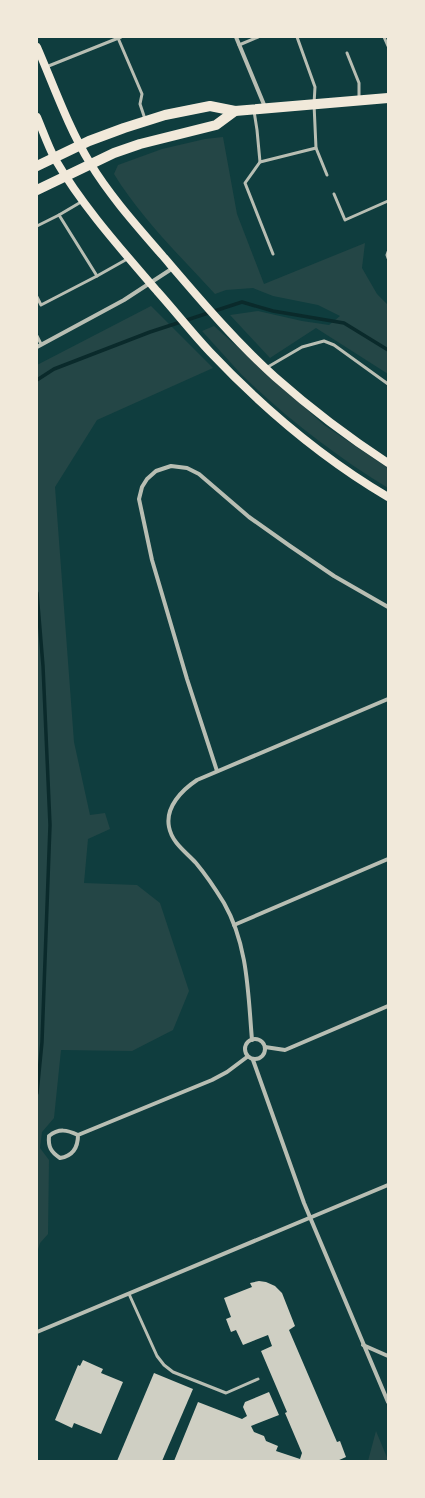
<svg xmlns="http://www.w3.org/2000/svg" width="425" height="1498" viewBox="0 0 425 1498" font-family="'Public Sans',sans-serif">
  <style>
    .green { fill: #244646 }
    .lines { fill: none; stroke-linecap: round; stroke-linejoin: round }
    .stream { stroke: #0a2a2b; stroke-width: 3.5 }
    .building { fill: #cfcfc3 }
    .service { stroke: #b8beb3; stroke-width: 3 }
    .minor { stroke: #b8beb3; stroke-width: 4 }
    .secondary { stroke: #f1e9da; stroke-width: 8 }
    .primary { stroke: #f1e9da; stroke-width: 10 }
  </style>
  <rect width="100%" height="100%" fill="#0f3d3e"/>
  <!-- green -->
  <g class="green">
    <path d="M223,137l14,77 27,70 101,-41 -3,25 15,26 11,11v69l-72,-46 -46,30 -40,-43 28,-4 44,10 27,4 11,-9 -22,-11 -45,-9 -20,-8 -27,2 -11,4c-35,-38 -74,-76 -101,-120l4,-9 44,-16 43,-10z"/>
    <path d="M151,306l62,62 -116,52 -42,67 19,255 16,73 15,-2 5,16 -22,10 -4,44 53,2 23,18 29,88 -16,39 -41,21 -71,-1 -7,68 -12,14 -2,16 9,12 -1,74 -8,9 -3,10v-888z"/>
    <path d="M214,326l110,99 64,43v20c-52,-32 -103,-71 -147,-114 -13,-14 -26,-29 -39,-43z"/>
    <path d="M376,1431l12,29v1h-20z"/>
  </g>
  <g class="lines">
    <!-- stream -->
    <g class="stream">
      <path d="M37,380l17,-11 96,-37 92,-30 31,9 71,12 44,27"/>
      <path d="M37,593l6,73 7,159 -8,217 -5,51"/>
    </g>
  </g>
  <!-- building -->
  <g class="building">
    <path d="M259,1281l7,1 9,4 7,7 13,33 -6,4 48,112 3,-1 6,16 -9,4h-163l24,-59 44,17 5,-3 -4,-9 2,-5 24,-10 10,23 -28,11 3,6 10,4 2,5 12,5 -2,5 24,8 2,-6 -17,-40 2,-1 -26,-61 11,-5 -4,-11 -25,10 -7,-15 -5,2 -5,-13 5,-2 -7,-19 28,-11 -2,-4z"/>
    <path d="M83,1360l20,9 -2,4 22,9 -22,52 -27,-11 -2,5 -17,-8 23,-55 2,1z"/>
    <path d="M154,1373l39,16 -31,72h-45z"/>
  </g>
  <g class="lines">
    <!-- service -->
    <g class="service">
      <path d="M297,37l18,50 -1,17 2,44 11,27"/>
      <path d="M384,37l4,9"/>
      <path d="M118,38l24,56 -2,10 5,15"/>
      <path d="M239,45l19,-8"/>
      <path d="M347,53l12,30v15"/>
      <path d="M46,67l75,-30"/>
      <path d="M254,111l3,19 3,32 56,-14"/>
      <path d="M260,162l-15,21 28,71"/>
      <path d="M334,194l11,26 43,-19"/>
      <path d="M59,215l22,-13"/>
      <path d="M37,226l22,-11 38,61 -56,29 -4,-8"/>
      <path d="M388,252l-1,3 1,3"/>
      <path d="M97,276l32,-18"/>
      <path d="M37,336l4,8"/>
      <path d="M266,368l36,-21 22,-6 10,4 54,39"/>
      <path d="M129,1294l28,62 7,9 9,7 53,21 32,-14"/>
    </g>
    <!-- minor -->
    <g class="minor">
      <path d="M236,37l29,70"/>
      <path d="M37,347l87,-47 49,-32"/>
      <path d="M217,771l-30,-92 -35,-119 -13,-61 3,-12 5,-8 9,-8 15,-5 16,2 12,6 50,43 41,29 44,30 54,31"/>
      <path d="M234,925l154,-66"/>
      <circle cx="255" cy="1049" r="10"/>
      <path d="M252,1040c-4,-47 -4,-95 -28,-137 -8,-13 -18,-28 -28,-40 -10,-11 -24,-20 -27,-36 -4,-20 13,-37 28,-47l191,-81"/>
      <path d="M265,1047l20,3 103,-44"/>
      <path d="M253,1060l51,143 84,199"/>
      <path d="M78,1135c0,12 -5,21 -18,23 -9,-6 -12,-11 -11,-22 10,-8 18,-6 29,-1l134,-55 15,-8 20,-15"/>
      <path d="M37,1332l351,-147"/>
      <path d="M363,1345l25,11"/>
    </g>
    <!-- secondary -->
    <g class="secondary">
      <path d="M37,47c17,39 31,80 53,116 20,33 47,63 72,92 36,42 72,85 113,122 35,31 73,60 113,86"/>
      <path d="M37,117c6,14 11,29 18,42 28,48 66,90 102,132 18,20 35,42 53,61 53,56 112,106 178,145"/>
    </g>
    <!-- primary -->
    <g class="primary">
      <path d="M37,166l52,-25 35,-13 41,-13 45,-9 25,5 153,-13"/>
      <path d="M37,190l77,-37 26,-9 76,-19 19,-14"/>
    </g>
  </g>
  <!-- border -->
  <rect width="425" height="1498" fill="none" stroke="#f1e9da" stroke-width="76"/>
</svg>
